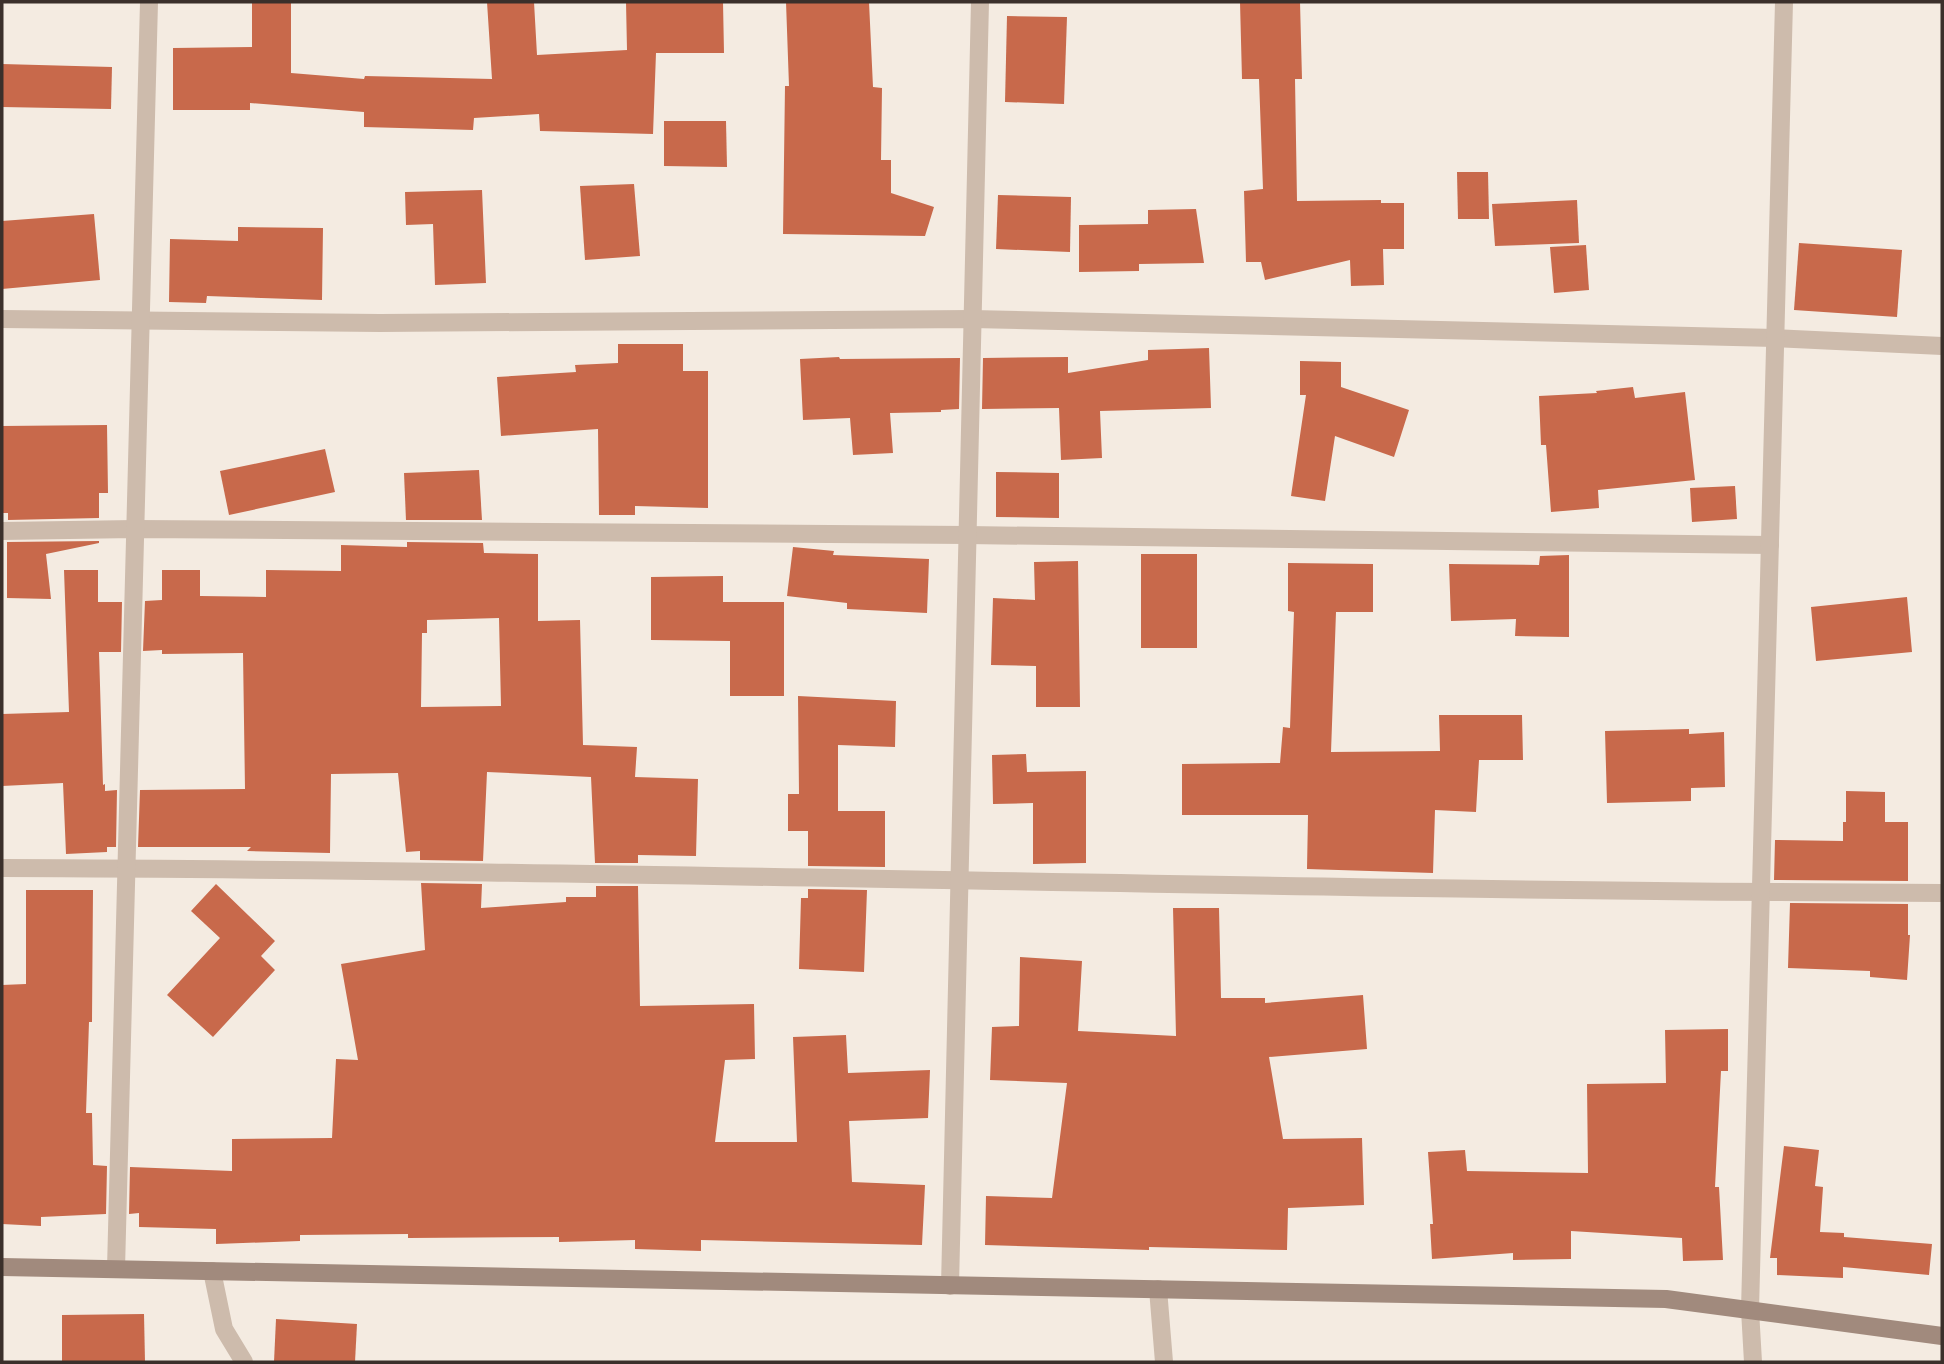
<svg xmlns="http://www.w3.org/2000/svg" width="1944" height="1364" viewBox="0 0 1944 1364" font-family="'DM Sans',sans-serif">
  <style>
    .building { fill: #c8694b; fill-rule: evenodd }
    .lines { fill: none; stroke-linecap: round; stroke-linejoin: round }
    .street { stroke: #cdbbac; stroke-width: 18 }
    .secondary { stroke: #a18a7d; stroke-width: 18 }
  </style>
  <rect width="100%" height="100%" fill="#f4ebe1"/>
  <!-- building -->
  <g class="building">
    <path d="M252,2h39v71l73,6 1,-3 127,3 -5,-77h47l3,53 90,-5 -1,-48h97l1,51h-68l-3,81 -113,-3 -1,-17 -65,4 -1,12 -109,-3v-15l-114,-9v7h-77v-62l79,-1z"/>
    <path d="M786,2h83l4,85 9,1 -1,72h10v33l43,14 -9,29 -142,-2 2,-148h4z"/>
    <path d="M1240,2h60l2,77h-7l2,122 84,-1v3h23v46h-21l1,36 -33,1 -1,-26 -85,20 -4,-18h-15l-2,-71 19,-2 -4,-110h-17z"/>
    <path d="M1007,16l60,1 -3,87 -59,-2z"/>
    <path d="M2,64l110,3 -1,42 -109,-2z"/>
    <path d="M664,121h62l1,46 -63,-1z"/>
    <path d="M1457,172h31l1,47h-31z"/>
    <path d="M634,184l6,72 -55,4 -5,-74z"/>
    <path d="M482,190l4,93 -51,2 -2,-61 -27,1 -1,-33z"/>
    <path d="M998,195l73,2 -1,55 -74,-3z"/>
    <path d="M1577,200l2,43 -84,3 -3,-42z"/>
    <path d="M1196,209l8,54 -65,1v7l-60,1v-47l69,-1v-14z"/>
    <path d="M94,214l6,66 -98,9v-68z"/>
    <path d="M238,227l85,1 -1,72 -115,-4 -1,7 -37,-1 1,-63 68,2z"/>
    <path d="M1799,243l103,7 -5,67 -103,-7z"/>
    <path d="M1586,245l3,45 -35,3 -4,-46z"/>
    <path d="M618,344h65v27h25v137l-73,-2v9h-36l-1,-86 -97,7 -4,-59 79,-5 -1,-7 43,-2z"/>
    <path d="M1209,348l2,60 -111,3 2,47 -41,2 -2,-52 -77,1 1,-51 85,-1v16l80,-13v-10z"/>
    <path d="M839,357l1,2 120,-1 -1,51 -18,1v2l-51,1 3,40 -40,2 -3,-37 -47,2 -3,-61z"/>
    <path d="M1300,361l41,1v25l68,23 -15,47 -59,-21 -10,65 -34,-5 15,-101h-6z"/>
    <path d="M1633,387l2,11 50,-6 10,88 -97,10 1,18 -48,4 -5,-67h-5l-2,-49 58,-3 -1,-2z"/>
    <path d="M107,425l1,68h-9v25l-91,2v-7h-6v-87z"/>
    <path d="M325,449l10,43 -106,23 -9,-44z"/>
    <path d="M479,470l3,50h-76l-2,-47z"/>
    <path d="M996,472l63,1v45l-63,-1z"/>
    <path d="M1735,486l2,33 -45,3 -2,-34z"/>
    <path d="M99,541v2l-53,11 5,45 -44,-1v-56z"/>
    <path d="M407,542l76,1 1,10 54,1v67l42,-1 3,125 54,2 -2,30 63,2 -2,77 -58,-1v8h-43l-4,-86 -104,-5 -4,89 -63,-1v-9l-14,1 -8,-79 -67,1 -1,79 -83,-2 4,-4h-113l2,-57 105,-1 -2,-136 -81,1v-4l-19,1 2,-50 17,-1v-30h38v26l66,1v-27l75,1v-26l66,2zM499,618l2,88 -80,1 1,-74h5v-13z"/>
    <path d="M793,547l41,4 -1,4 96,4 -2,54 -80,-4v-6l-60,-7z"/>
    <rect x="1141" y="554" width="56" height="94"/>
    <path d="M1569,555v82l-54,-1 1,-17 -65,2 -2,-57 90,1 1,-9z"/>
    <path d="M1078,561l2,146h-44v-41l-45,-1 2,-67 42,2 -1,-38z"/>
    <path d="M1288,563l85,1v48h-37l-5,140 109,-1 -1,-36h83l1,45h-44l-3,52 -41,-2 -2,63 -126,-4 1,-54h-126v-51l98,-1 3,-36 7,1 4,-116 -6,-1z"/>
    <path d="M64,570h34v32h24l-1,50h-22l4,133 2,-1v7l12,-1 -1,57h-9v5l-41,2 -3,-71 -61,3v-72l67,-2z"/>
    <path d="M723,576v26h61v94h-54v-55l-79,-1v-63z"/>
    <path d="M1907,597l5,55 -96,9 -5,-54z"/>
    <path d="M798,696l98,5 -1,46 -57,-2v66h47v56l-77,-1v-35h-20v-37h11z"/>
    <path d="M1689,729v5l35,-2 1,55 -34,1v13l-84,2 -2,-72z"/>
    <path d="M1026,754l1,18 59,-1v92l-53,1v-61l-40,1 -1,-49z"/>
    <path d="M1846,791l39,1v30h23v59l-134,-1 1,-40 68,1v-19h3z"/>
    <path d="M421,883l61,1 -1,24 85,-6v-5h30v-11h42l2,120 114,-2 1,55 -30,1 -10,82h82l-4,-105 53,-2 2,38 82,-3 -2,48 -79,3 3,61 73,3 -3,60 -221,-5v11l-66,-2v-9l-76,2v-5l-151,1v-4l-108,1v6l-84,3v-15l-77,-2v-14l-10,1 1,-47 102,4v-32l100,-1 4,-79 22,1 -17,-96 84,-14z"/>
    <path d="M216,884l59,57 -14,15 14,14 -62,67 -46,-42 53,-57 -29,-27z"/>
    <path d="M808,889l59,1 -3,82 -65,-3 2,-71h7z"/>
    <path d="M26,890h67l-1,132h-3l-3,91h6l1,52 14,1 -1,48 -65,3v9l-39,-2v-239l24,-1z"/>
    <path d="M1790,903l118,1v31h2l-3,45 -37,-3v-6l-82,-3z"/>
    <path d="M1173,908h46l2,90h44v5l98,-8 4,54 -98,8 14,82 79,-1 2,67 -76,3 -1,42 -138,-3v3l-164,-5 1,-49 66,2 15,-115 -77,-3 2,-53 27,-1 1,-69 62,4 -4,70 98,5z"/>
    <path d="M1728,1029v42h-7l-6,116h4l4,73 -40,1 -1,-23 -111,-7v28l-58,1v-7l-81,6 -2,-35h3l-5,-72 37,-2 2,21 121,2 -1,-89 79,-1 -1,-53z"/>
    <path d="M1784,1146l35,4 -4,36 8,1 -3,45 24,1v4l88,7 -3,31 -86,-8v11l-66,-3v-17h-7z"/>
    <path d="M144,1314l1,48h-83v-47z"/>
    <path d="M276,1319l81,5 -2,38h-81z"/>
  </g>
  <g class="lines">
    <!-- street -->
    <g class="street">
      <path d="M2,319l378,4 592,-4 803,19 167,8"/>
      <path d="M2,531l133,-2 832,6 803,10"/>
      <path d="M2,868c647,2 1293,23 1940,25"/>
      <path d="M116,1269l33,-1267"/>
      <path d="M212,1271l12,58 20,33"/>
      <path d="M950,1286l30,-1284"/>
      <path d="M1158,1289l6,73"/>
      <path d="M1753,1362l-3,-52 34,-1308"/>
    </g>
    <!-- secondary -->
    <path class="secondary" d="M2,1267l1664,32 276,37"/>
  </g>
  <!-- border -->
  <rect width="1944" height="1364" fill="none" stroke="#3b302b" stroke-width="7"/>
</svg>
